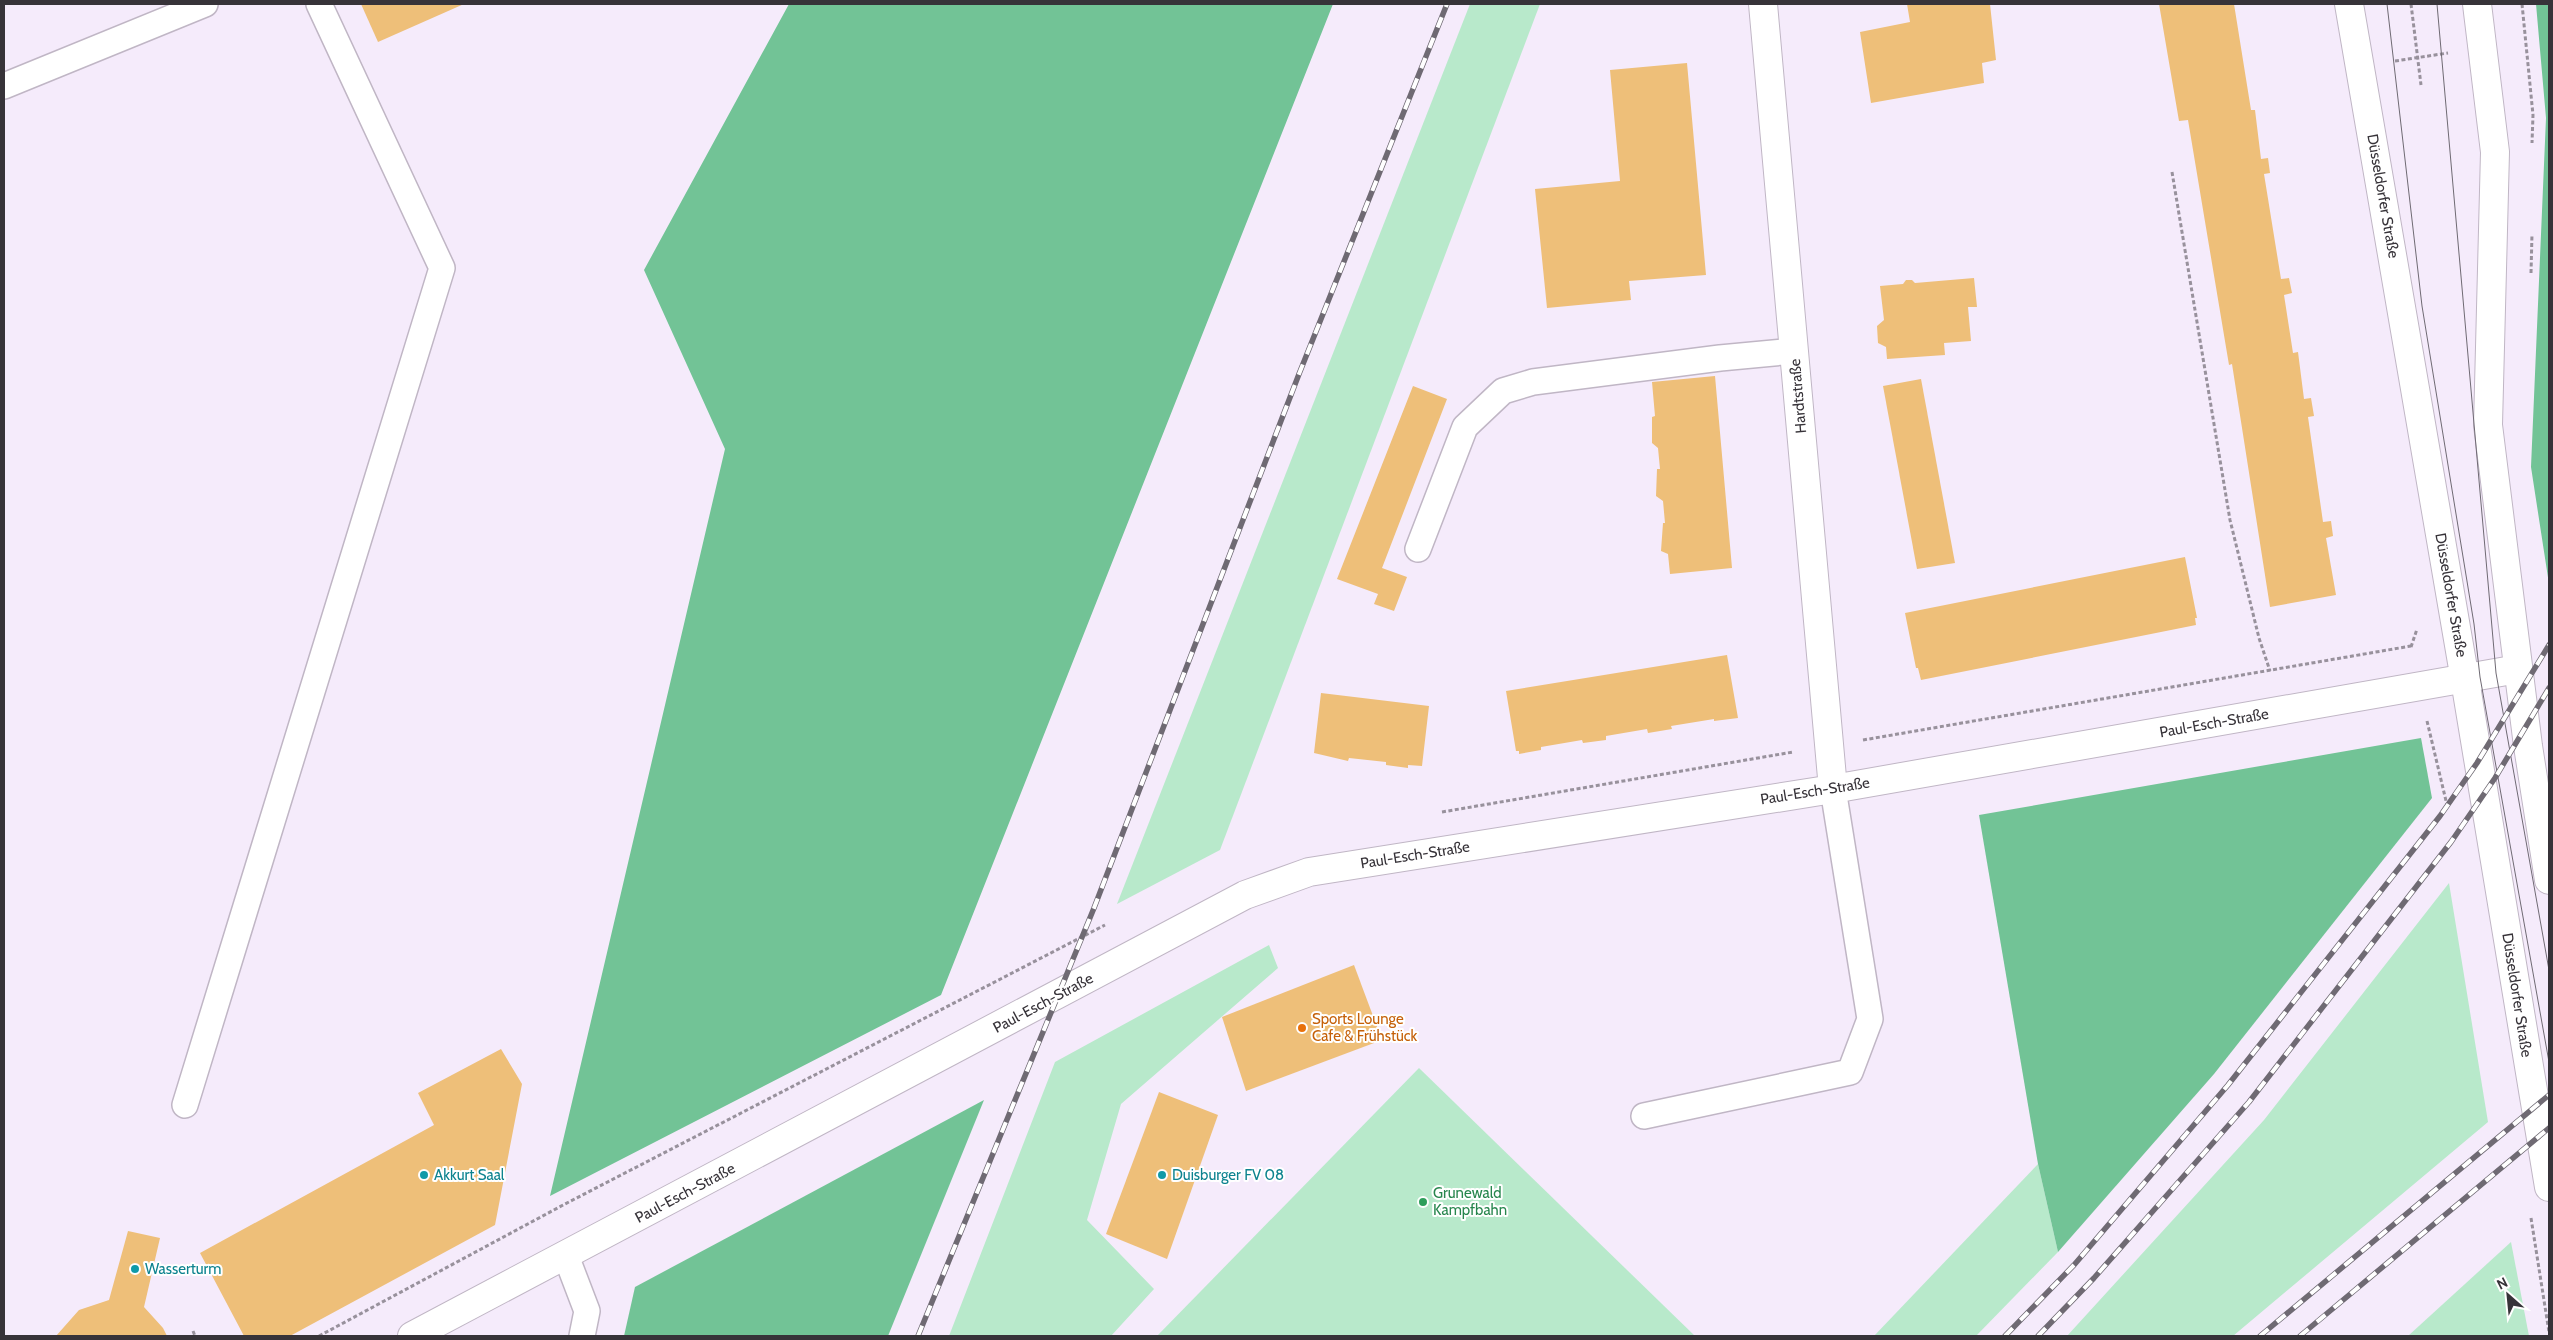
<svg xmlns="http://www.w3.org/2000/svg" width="2553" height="1340" viewBox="0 0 2553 1340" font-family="Cabin,sans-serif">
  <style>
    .green { fill: #b8e9cb }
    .forest { fill: #72c396 }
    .building { fill: #eebf79 }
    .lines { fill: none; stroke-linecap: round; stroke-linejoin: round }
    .service-casing { stroke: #c0b6c5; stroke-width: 28 }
    .minor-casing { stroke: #c0b6c5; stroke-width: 30 }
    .secondary-casing { stroke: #c0b6c5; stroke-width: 30 }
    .path { stroke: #98919c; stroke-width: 3; stroke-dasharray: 4 2.5; stroke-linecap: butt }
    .service { stroke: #fff; stroke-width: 25 }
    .minor { stroke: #fff; stroke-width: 28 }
    .secondary { stroke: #fff; stroke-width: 28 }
    .tram { stroke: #6f6a73; stroke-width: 1 }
    .rail-casing { stroke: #6f6a73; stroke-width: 5.5 }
    .rail { stroke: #fff; stroke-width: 4; stroke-dasharray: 11; stroke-linecap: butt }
    .food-dot { fill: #e8710a; stroke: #fff; stroke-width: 2 }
    .culture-dot { fill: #0f9aa8; stroke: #fff; stroke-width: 2 }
    .leisure-dot { fill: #2e9e5b; stroke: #fff; stroke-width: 2 }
    .labels { text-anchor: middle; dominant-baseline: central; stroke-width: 4; stroke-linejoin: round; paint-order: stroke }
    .street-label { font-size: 15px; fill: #373339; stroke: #fff }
    .food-label { font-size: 15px; fill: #c56008; stroke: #fff; text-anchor: start }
    .culture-label { font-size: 15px; fill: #0d838f; stroke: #fff; text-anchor: start }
    .leisure-label { font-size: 15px; fill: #27864d; stroke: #fff; text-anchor: start }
  </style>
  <rect width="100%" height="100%" fill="#f5ebfb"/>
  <!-- green -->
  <g class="green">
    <path d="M1470,4h70l-320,846 -103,54z"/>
    <path d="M2449,883l39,239 -255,214h-166l197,-216z"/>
    <path d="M1269,945l9,23 -157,136 -34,116 67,69 -43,47h-162l106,-274z"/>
    <path d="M1419,1068l276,268h-538z"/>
    <path d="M2038,1164l20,88 -82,84h-102z"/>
    <path d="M2511,1242l18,94h-121z"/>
  </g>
  <!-- forest -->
  <g class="forest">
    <path d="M789,4h544l-392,991 -391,201 175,-747 -81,-179z"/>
    <path d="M2536,4h13v580l-18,-117 15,-349z"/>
    <path d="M2421,738l11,60 -218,276 -156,178 -20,-88 -59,-349z"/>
    <path d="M984,1100l-96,236h-264l11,-49z"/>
  </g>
  <!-- building -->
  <g class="building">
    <path d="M361,4h103l-86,38z"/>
    <path d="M1907,4h83l6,56 -14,3 2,20 -113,20 -11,-71 50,-10z"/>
    <path d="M2159,4h75l17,106h4l6,49 7,-1 2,15 -6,1 17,105 8,-1 3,15 -8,2 9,58 5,-1 6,47 7,-1 3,18 -6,1 15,105 8,-1 2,15 -7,2 10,57 -66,12 -38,-243 -3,1 -41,-245 -9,1z"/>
    <path d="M1687,63l19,212 -77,6 2,19 -84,8 -12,-119 85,-8 -10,-111z"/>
    <path d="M1974,278l3,29h-9l3,34 -27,2 1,12 -58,4 -1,-12 -8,-4 -1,-17 7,-6 -4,-34 23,-2 3,-4h6l3,3z"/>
    <path d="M1715,376l17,192 -62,6 -2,-20 -7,-3 2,-28h2l-2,-22 -7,-5 1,-27h3l-2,-21 -6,-5v-26l3,-1 -3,-34z"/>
    <path d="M1921,379l34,184 -38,6 -34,-183z"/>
    <path d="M1413,386l34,13 -65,169 25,9 -13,34 -20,-7 4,-10 -41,-15z"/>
    <path d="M2185,557l12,61h-2l1,7 -275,55 -3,-12h-2l-11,-55z"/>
    <path d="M1727,655l11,63 -24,3v-2l-43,7 1,3 -24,4 -1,-4 -41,7v4l-23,3 -1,-3 -41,7v3l-22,4v-3h-3l-10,-60z"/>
    <path d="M1321,693l108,13 -7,60 -14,-1v3l-22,-3v-3l-37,-4 -1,3 -34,-8z"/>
    <path d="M1354,965l28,75 -136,51 -24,-74z"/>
    <path d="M501,1049l21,35 -27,141 -205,111h-46l-44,-83 234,-128 -16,-32z"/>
    <path d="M1159,1092l59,23 -51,144 -61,-25z"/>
    <path d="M128,1231l32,7 -16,69 19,21 4,8h-111l23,-26 30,-10z"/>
  </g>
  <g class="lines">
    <!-- service casing -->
    <g class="service-casing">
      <g id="service">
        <path d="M4,86l201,-82"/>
        <path d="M1418,549l47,-122 38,-36 30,-9 187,-24 74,-7"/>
        <path d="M185,1105l257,-837 -123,-264"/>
        <path d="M1644,1116l206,-44 20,-53 -37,-230"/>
        <path d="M566,1256l21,55 -5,25"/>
      </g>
    </g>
    <!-- minor casing -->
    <g class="minor-casing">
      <g id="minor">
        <path d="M1763,4l70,785"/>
        <path d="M412,1336l833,-441 64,-23 524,-83 685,-120"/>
      </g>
    </g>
    <!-- secondary casing -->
    <g class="secondary-casing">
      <g id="secondary">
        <path d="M2349,4l116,676 84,507"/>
        <path d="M2477,4l18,148 -7,273 40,321 21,134"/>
      </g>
    </g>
    <!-- path -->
    <g class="path">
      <path d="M2411,4l10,81"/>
      <path d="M2522,4l11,111 -1,28"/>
      <path d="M2395,61l53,-8"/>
      <path d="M2172,172l58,348 29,118 11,33"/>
      <path d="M2531,273l1,-39"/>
      <path d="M2411,647l6,-18"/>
      <path d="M2427,721l20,84"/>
      <path d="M1863,740l548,-94"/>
      <path d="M1442,812l351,-60"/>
      <path d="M2531,1218l18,114"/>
      <path d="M193,1331l2,5"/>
      <path d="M319,1336l246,-132 540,-279"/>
    </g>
    <!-- service -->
    <use href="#service" class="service"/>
    <!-- minor -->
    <use href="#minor" class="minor"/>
    <!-- secondary -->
    <use href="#secondary" class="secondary"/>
    <!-- tram -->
    <g class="tram">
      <path d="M2387,4l35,302 52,318 6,53 69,385"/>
      <path d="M2437,4l59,669 53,297"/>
    </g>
    <!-- rail casing -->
    <g class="rail-casing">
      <g id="rail">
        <path d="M918,1336l176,-428 205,-534 148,-370"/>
        <path d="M2005,1336l69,-71 154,-180 212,-269 37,-53 72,-118"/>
        <path d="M2038,1336l56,-58 155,-176 202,-260 44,-64 54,-90"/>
        <path d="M2260,1336l289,-241"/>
        <path d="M2300,1336l249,-208"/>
      </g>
    </g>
    <!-- rail -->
    <use href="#rail" class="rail"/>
  </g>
  <!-- markers -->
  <circle class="food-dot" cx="1302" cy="1028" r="5"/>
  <g class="culture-dot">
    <circle cx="424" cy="1175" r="5"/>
    <circle cx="1162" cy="1175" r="5"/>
    <circle cx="135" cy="1269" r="5"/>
  </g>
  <circle class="leisure-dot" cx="1423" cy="1202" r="5"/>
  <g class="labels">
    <!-- street labels -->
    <g class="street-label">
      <text transform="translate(2383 196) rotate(80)">Düsseldorfer Straße</text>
      <text transform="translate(1798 396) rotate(-95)">Hardtstraße</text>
      <text transform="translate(2451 595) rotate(80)">Düsseldorfer Straße</text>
      <text transform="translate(2214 723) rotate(-10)">Paul-Esch-Straße</text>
      <text transform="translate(1815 791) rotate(-9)">Paul-Esch-Straße</text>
      <text transform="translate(1415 855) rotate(-9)">Paul-Esch-Straße</text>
      <text transform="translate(2517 995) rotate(81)">Düsseldorfer Straße</text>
      <text transform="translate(1043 1003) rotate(-28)">Paul-Esch-Straße</text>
      <text transform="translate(685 1193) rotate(-28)">Paul-Esch-Straße</text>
    </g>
    <!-- food labels -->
    <g class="food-label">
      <text x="1312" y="1019">Sports Lounge<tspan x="1312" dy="17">Cafe &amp; Frühstück</tspan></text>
    </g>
    <!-- culture labels -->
    <g class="culture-label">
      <text x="434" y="1175">Akkurt Saal</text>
      <text x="1172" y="1175">Duisburger FV 08</text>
      <text x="145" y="1269">Wasserturm</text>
    </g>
    <!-- leisure labels -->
    <g class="leisure-label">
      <text x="1433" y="1193">Grunewald<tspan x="1433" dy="17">Kampfbahn</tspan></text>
    </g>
  </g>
  <!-- border -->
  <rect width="2553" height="1340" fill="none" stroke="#373339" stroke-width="10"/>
  <!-- north arrow -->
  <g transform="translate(2508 1295) rotate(333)" stroke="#ffffff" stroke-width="4" paint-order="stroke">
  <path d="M0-4L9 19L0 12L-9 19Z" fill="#373339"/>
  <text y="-8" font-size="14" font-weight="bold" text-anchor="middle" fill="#373339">N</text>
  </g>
</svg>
